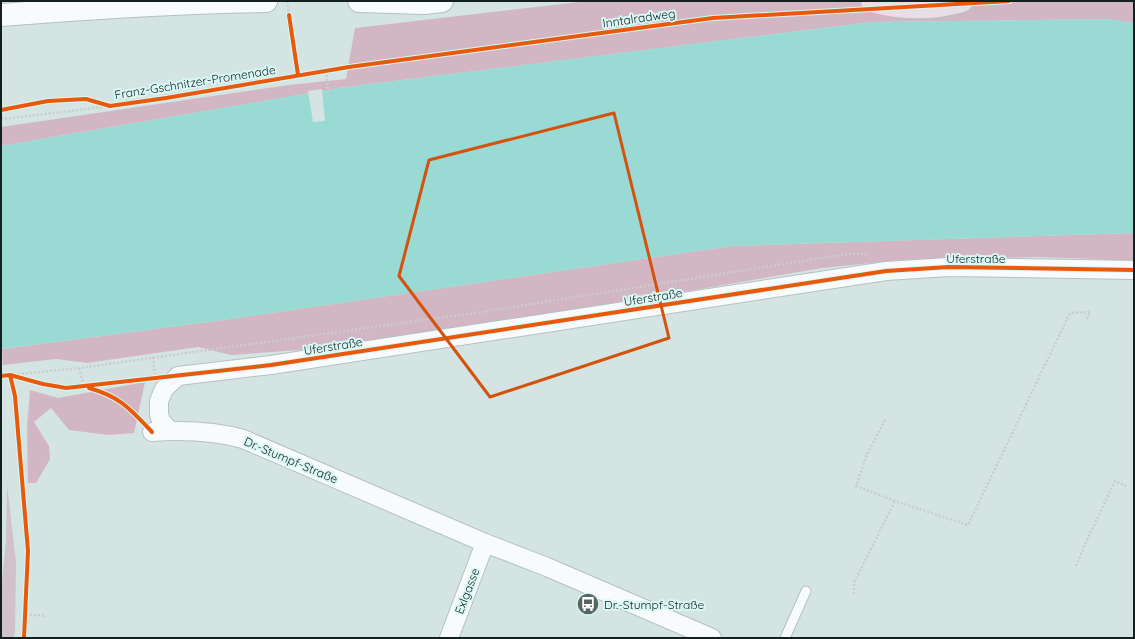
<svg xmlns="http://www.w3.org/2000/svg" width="1135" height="639" viewBox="0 0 1135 639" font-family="Quicksand,sans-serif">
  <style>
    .green { fill: #d1c1c9 }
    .forest { fill: #d2b6c3 }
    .water { fill: #99dad4 }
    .pier { fill: #d3e4e2 }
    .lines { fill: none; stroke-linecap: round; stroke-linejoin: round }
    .lane-casing { stroke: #b4c1c0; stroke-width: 11 }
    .street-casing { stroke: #b4c1c0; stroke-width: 20 }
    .secondary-casing { stroke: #b4c1c0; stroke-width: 24 }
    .highway-casing { stroke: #b7c0bf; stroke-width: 24 }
    .path { stroke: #c9cdcd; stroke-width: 2.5; stroke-dasharray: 2 2; stroke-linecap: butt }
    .lane { stroke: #f8fbfb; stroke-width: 9 }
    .street { stroke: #f8fbfb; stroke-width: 18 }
    .secondary { stroke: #f8fbfb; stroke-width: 22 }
    .highway { stroke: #e7dfe3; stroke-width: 22 }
    .cycleway-casing { stroke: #d9f8f5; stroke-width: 6 }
    .cycleway { stroke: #e8590c; stroke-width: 4 }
    .marked { fill: none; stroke: #d3530e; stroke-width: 3; stroke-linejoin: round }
    .labels { text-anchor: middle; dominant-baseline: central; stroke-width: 4; stroke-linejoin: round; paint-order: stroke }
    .street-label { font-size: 12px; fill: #14201f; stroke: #d9f8f5 }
    .poi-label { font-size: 12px; fill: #14201f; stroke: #d9f8f5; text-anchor: start }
  </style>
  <rect width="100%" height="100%" fill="#d3e4e2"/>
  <!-- green -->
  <path class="green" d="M7,485l9,77 -1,70 -2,6h-12v-48l5,-49z"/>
  <!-- forest -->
  <g class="forest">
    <path d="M588,1h546v22l-26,-4 -236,3 -527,65 -344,59v-19l288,-42 57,-6 9,-51z"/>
    <path d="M1134,233v29l-39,-3 -57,-2 -137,3 -79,8 -353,61 -128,18 -110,8 -33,-8 -111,16 -31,-4 -53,6 -1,-16 221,-29 509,-74z"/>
    <path d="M145,382l-11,51 -25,2 -40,-5 -18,-22 -17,14 15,24 1,13 -14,24h-8l-1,-54 3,-39 28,8z"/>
  </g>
  <!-- water -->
  <path class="water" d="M1108,19l26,4v210l-402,13 -509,74 -222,29v-203l344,-59 527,-65z"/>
  <!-- pier -->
  <path class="pier" d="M322,89l3,32 -12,1 -5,-31z"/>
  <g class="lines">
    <!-- lane casing -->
    <g class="lane-casing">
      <path id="lane" d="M785,638l21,-47"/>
    </g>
    <!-- street casing -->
    <g class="street-casing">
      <g id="street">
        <path d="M170,431l-9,-10 -2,-7v-13l5,-12 14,-13 93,-11 615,-94 63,-4 185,3"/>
        <path d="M152,432c30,-2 62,-1 91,7l242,104 62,24 165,71"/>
        <path d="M449,638l36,-95"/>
      </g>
    </g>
    <!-- secondary casing -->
    <g class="secondary-casing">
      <g id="secondary">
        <path d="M359,1l65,2 18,-2"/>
        <path d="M1,15c88,-7 177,-13 265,-14"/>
      </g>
    </g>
    <!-- highway casing -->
    <g class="highway-casing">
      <path id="highway" d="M872,1c30,8 60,9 90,0"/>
    </g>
    <!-- path -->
    <g class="path">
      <path d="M287,1l2,14"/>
      <path d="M326,71l3,28"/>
      <path d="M1,118l4,1 105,-13"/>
      <path d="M153,357l2,17"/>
      <path d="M79,368l5,19"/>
      <path d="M10,375l69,-7 396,-55 372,-59h21"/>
      <path d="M885,420l-18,34 -11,32 39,15 73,24 102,-212 20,-1 -3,7"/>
      <path d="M1076,566l10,-24 29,-61 13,6"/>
      <path d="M854,594v-11l41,-82"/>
      <path d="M26,614l19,2"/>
    </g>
    <!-- lane -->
    <use href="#lane" class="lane"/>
    <!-- street -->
    <use href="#street" class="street"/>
    <!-- secondary -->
    <use href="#secondary" class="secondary"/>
    <!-- highway -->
    <use href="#highway" class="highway"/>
    <!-- cycleway casing -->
    <g class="cycleway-casing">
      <g id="cycleway">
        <path d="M289,15l9,60"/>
        <path d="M1,110l47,-9 38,-2 24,7 56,-8 183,-31 364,-49 296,-17"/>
        <path d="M10,375l5,21 13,155 -4,87"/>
        <path d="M1,376l9,-1 33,9 23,4 205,-23 615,-94 63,-4 185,3"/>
        <path d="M89,388c32,9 41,21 63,44"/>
      </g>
    </g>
    <!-- cycleway -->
    <use href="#cycleway" class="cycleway"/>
  </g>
  <!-- marked area -->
  <path class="marked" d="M614,113l55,225 -179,59 -91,-121 30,-116z"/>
  <!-- icons -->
  <defs>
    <g id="bus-disc" transform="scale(1.15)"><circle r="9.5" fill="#576563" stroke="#d9f8f5"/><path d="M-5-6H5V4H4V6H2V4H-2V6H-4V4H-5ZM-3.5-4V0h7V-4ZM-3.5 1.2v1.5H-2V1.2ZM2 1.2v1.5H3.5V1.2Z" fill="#fff"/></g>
  </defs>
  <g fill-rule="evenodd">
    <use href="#bus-disc" x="588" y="604"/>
  </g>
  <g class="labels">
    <!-- street labels -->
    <g class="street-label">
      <text transform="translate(639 18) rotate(-8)">Inntalradweg</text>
      <text transform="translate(195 82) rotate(-9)">Franz-Gschnitzer-Promenade</text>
      <text x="976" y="258">Uferstraße</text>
      <text transform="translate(653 297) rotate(-9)">Uferstraße</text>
      <text transform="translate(333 346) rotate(-9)">Uferstraße</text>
      <text transform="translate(291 460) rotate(23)">Dr.-Stumpf-Straße</text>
      <text transform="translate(467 591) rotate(-69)">Exlgasse</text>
    </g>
    <!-- poi labels -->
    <g class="poi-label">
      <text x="604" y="604">Dr.-Stumpf-Straße</text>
    </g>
  </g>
  <!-- border -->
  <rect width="1135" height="639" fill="none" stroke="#14201f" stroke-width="4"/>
</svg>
